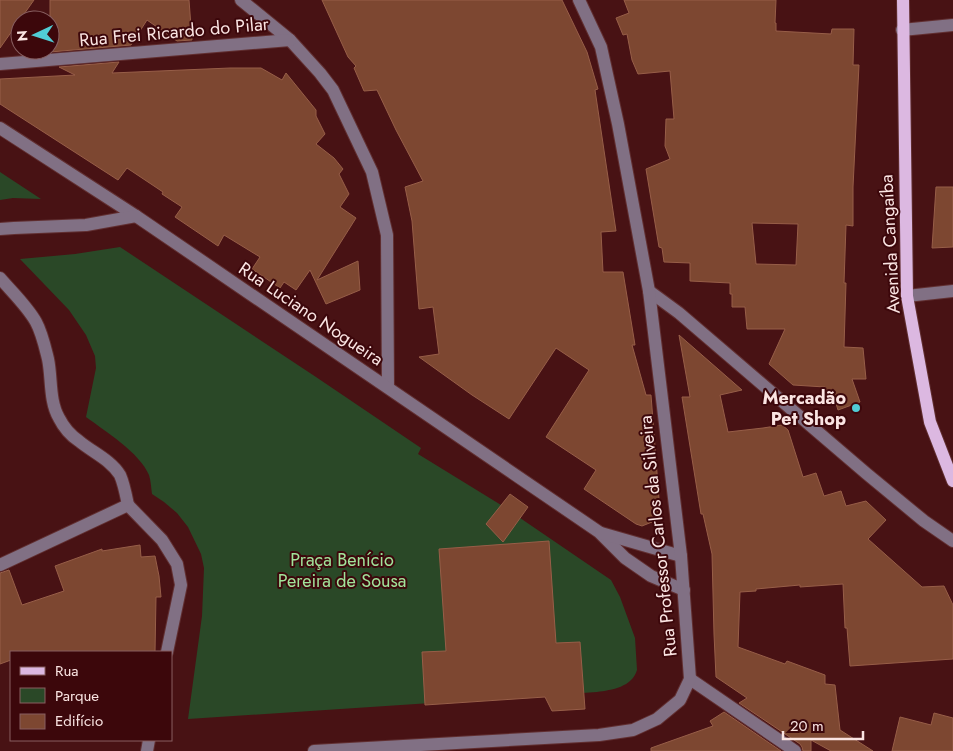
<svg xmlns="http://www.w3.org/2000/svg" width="953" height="751" viewBox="0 0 953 751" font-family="Jost,sans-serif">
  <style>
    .green { fill: #2a4827 }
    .building { fill: #7d4731; stroke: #975e48; fill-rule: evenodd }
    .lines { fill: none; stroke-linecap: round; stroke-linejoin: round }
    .minor-casing { stroke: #612f31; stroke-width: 14 }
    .major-casing { stroke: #612f31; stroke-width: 14 }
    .minor { stroke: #817084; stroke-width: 12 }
    .major { stroke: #dcb8e1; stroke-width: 12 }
    .poi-dot { fill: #51ccd5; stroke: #3c070b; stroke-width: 2 }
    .labels { text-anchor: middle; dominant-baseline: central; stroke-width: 4; stroke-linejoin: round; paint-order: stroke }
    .street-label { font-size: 18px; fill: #fae4e2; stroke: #3c070b }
    .poi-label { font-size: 18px; font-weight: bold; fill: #fae4e2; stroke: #3c070b; text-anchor: end }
    .park-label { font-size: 18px; fill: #a1e39a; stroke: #3c070b }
  </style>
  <rect width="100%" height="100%" fill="#481214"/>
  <!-- green -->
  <g class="green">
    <path d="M0,172l41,27 -28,-1 -13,2z"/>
    <path d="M120,247l196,130 105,71 -3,6 83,51 110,75 9,17 15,41 2,32c-5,17 -25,20 -40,22l-409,27 14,-103 2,-48 -3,-14 -13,-27 -11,-14 -13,-11 -12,-8c-1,-6 -1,-13 -3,-19 -9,-22 -44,-44 -63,-58l10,-49 -1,-12 -9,-21 -17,-25 -49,-51 55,-5z"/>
  </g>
  <!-- building -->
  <g class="building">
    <path d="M0,0h34l-34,48z"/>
    <path d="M50,0h139l3,40 -15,1 -30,-21 -16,25 -81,7z"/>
    <path d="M322,0h240l25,52 11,37 -3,1 21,141 -15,1 2,40h20l12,73h-3l14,50h5l9,117 -1,3 -7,7 -10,4 -6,-2 -52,-35 12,-19 -50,-33 43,-67 -33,-22 -47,71 -37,-24 -53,-38 20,-3 -6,-47 -14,2 -7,-88 -7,-34 18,-6 -27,-51 -19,-40 -13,1 -10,-23 2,-2 -8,-9z"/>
    <path d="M624,0h152l-1,23h1v8l55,3 1,-5h22l-1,36h6l-6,122v39l-7,-1 -2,58h2l-2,64 19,1 3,31h-14l8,23 -22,8 -4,-13 -5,2 -4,-12 -32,-2 -24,-21 16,-35h-38l-2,-22h-13v-13h-2v-11l-40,-2v-18l-26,-1 -2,-14 -3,-1 -13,-78 24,-10 -5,-13 1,-27h8l-4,-48 -32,3 -6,-14 -5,-26 -4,1 -7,-17 13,-5zM752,223l46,1 -2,41 -40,-1z"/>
    <path d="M119,62l-7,11 118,-5h31l21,12 4,-7 30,37v6l9,18 -9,10 18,14 9,11 -4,5 10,20 -9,13 16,11 -39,62 41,-19 2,29 -34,14 -16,-34 -14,20 -12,-8 -4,6 -28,-19 8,-12 -36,-22 -6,11 -43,-29 7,-10 -20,-13 1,-2 -36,-24 -9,12 -118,-76v-25l75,-4 -16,-8z"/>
    <path d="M936,187h17v60l-21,1z"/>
    <path d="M679,335l63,55 -22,5 8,37 35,-4 19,-3 6,5 15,47 13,-4 8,23 17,-5 5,15 20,-5 20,19 -18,19 54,48 22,-1 9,19v54l-103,7 -3,-38h-2l-2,-44 -43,3v-2l-44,4v2l-16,1 -2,55 47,17 2,-3 38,14v9l10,1 5,45 33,21h-42l-20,-11v11h-8l-1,-4 -2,-3 -61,-41 8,-5 -31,-21 -2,-43 -2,-80 -9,-40h-2l-19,-117h8z"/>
    <path d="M510,494l18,13 -25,35 -17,-18z"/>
    <path d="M549,541l7,102 24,-1 5,67 -33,2 -7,-14 -120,8 -3,-53 24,-1 -7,-102z"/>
    <path d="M140,545l1,12 14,-1 4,20 2,21h-5l-1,55h-144v8l-11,4v-91l9,-3 13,35 42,-14 -9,-25 47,-17v2z"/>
    <path d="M724,712l57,39h-130v-3l62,-22 -3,-5z"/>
    <path d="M934,713l19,5v33h-61l8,-34 31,8z"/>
  </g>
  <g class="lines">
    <!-- minor casing -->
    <g class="minor-casing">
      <g id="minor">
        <path d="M241,0l49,40 30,33 13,17 39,82 15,63 1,152"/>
        <path d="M902,30l51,-5"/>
        <path d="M0,64l290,-24"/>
        <path d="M0,128l136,88 463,316 26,26 26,18 33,14"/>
        <path d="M0,229l14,-1 72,-3 50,-9"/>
        <path d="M0,278c12,14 27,28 36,44 6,11 9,25 12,37 4,19 1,42 11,59 5,10 11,17 20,23 13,11 32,19 41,34 4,9 6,20 8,30"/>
        <path d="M649,291l30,22 188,161 57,47 29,20"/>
        <path d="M907,296l46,-5"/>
        <path d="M128,505l34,35 15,24 4,21 -14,67"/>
        <path d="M601,533l80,23"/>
        <path d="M0,565l128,-60"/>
        <path d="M690,679l105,72"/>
        <path d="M147,751l2,-11"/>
        <path d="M314,751l285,-16 34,-5 24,-11 23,-19 10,-21 -9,-123 -32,-265 -31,-167 -17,-77 -22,-47"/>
      </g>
    </g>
    <!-- major casing -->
    <g class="major-casing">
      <path id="major" d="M903,0l4,296 23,126 23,59"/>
    </g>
    <!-- minor -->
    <use href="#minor" class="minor"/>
    <!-- major -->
    <use href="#major" class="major"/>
  </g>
  <!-- markers -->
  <circle class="poi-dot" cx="856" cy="408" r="5"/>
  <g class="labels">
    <!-- street labels -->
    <g class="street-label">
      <text transform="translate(174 32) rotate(-5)">Rua Frei Ricardo do Pilar</text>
      <text transform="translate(890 244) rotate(-93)">Avenida Cangaíba</text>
      <text transform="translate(311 314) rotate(34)">Rua Luciano Nogueira</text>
      <text transform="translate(658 536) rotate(-96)">Rua Professor Carlos da Silveira</text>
    </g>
    <!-- poi labels -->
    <g class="poi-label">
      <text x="846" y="398">Mercadão<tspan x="846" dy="21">Pet Shop</tspan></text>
    </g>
    <!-- park labels -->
    <g class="park-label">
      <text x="342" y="560">Praça Benício<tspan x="342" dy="21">Pereira de Sousa</tspan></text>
    </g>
  </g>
  <!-- legend -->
  <rect x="10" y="651" width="162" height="90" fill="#3c070b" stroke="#885f61"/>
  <rect x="20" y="667" width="25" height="8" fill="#dcb8e1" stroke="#885f61"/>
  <text x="55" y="676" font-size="15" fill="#fae4e2">Rua</text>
  <rect x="20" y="688" width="25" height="15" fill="#2a4827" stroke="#885f61"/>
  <text x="55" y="701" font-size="15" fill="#fae4e2">Parque</text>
  <rect x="20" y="714" width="25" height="15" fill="#7d4731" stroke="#885f61"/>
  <text x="55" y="726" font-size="15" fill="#fae4e2">Edifício</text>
  <!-- north arrow -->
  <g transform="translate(35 35) rotate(266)"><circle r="24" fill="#3c070b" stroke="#885f61"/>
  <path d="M0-4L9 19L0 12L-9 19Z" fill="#51ccd5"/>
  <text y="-8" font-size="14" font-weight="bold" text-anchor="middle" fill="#fae4e2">N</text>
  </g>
  <!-- scale -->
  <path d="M783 731v8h80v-8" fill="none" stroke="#fae4e2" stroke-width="2.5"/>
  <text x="790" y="731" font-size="15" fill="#fae4e2" stroke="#3c070b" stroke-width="4" paint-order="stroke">20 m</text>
</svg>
